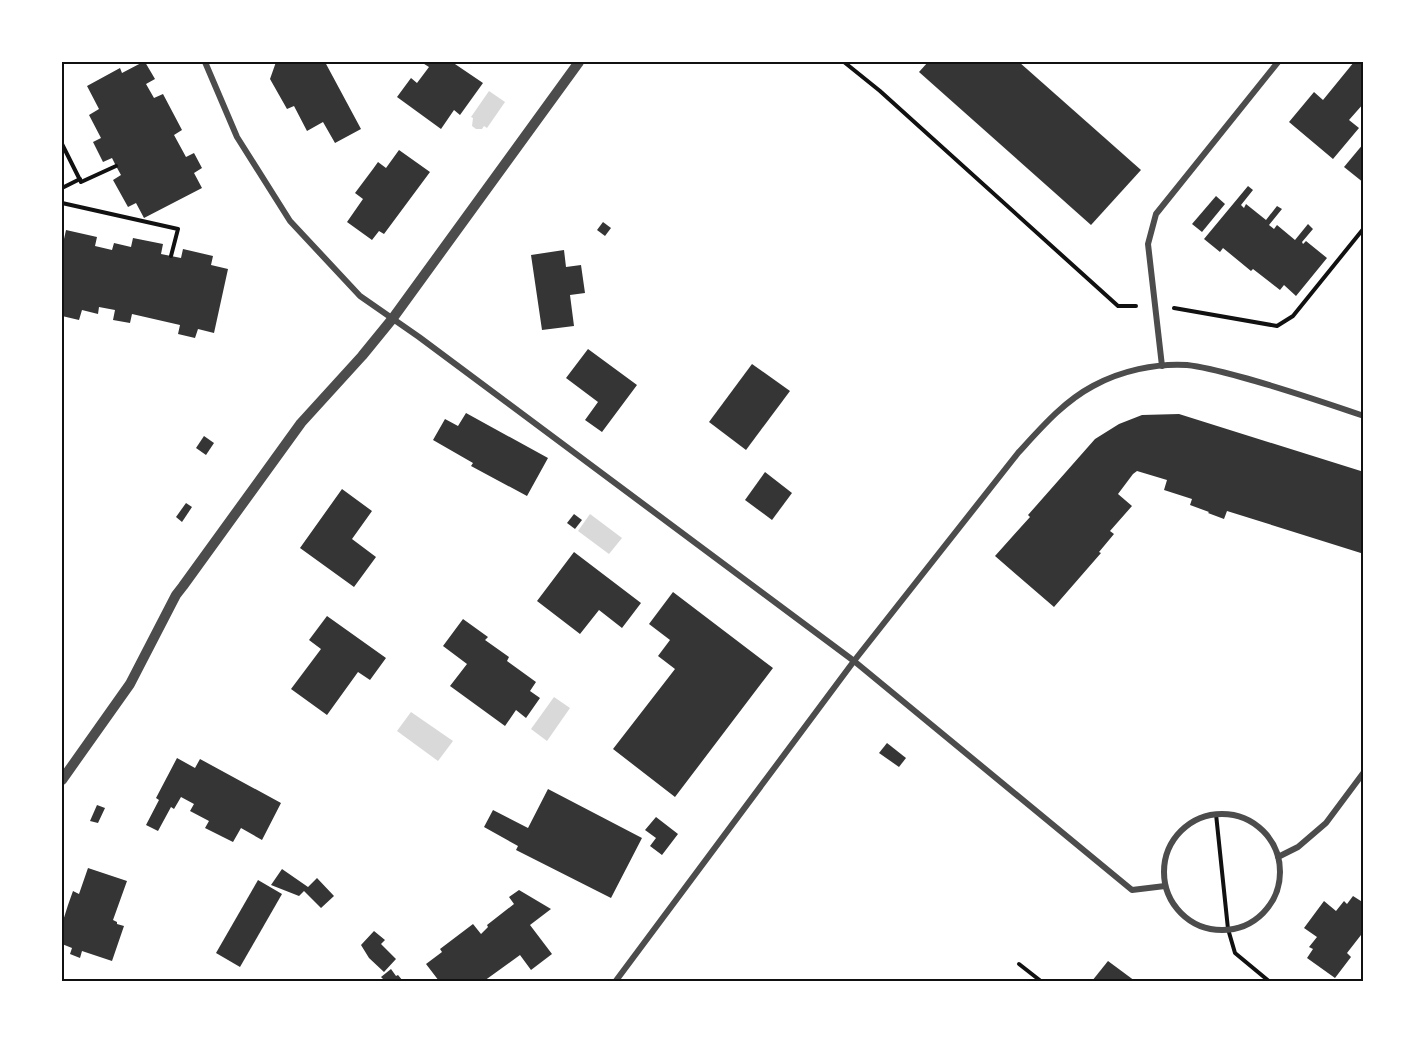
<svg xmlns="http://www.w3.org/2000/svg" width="1425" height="1043" viewBox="0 0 1425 1043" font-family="'Alegreya Sans',sans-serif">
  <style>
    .water { fill: #d9d9d9 }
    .building { fill: #353535 }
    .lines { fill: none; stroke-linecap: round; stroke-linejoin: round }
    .path { stroke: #111; stroke-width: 4 }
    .minor { stroke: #4c4c4c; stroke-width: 6 }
    .tertiary { stroke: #4c4c4c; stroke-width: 10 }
    .neatline { fill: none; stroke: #111; stroke-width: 2 }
  </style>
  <rect width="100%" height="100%" fill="#fff"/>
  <!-- water -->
  <g class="water">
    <path d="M489,91l16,11 -18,26 -3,-2 -2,3h-6l-4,-3 1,-8 -2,-1z"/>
    <path d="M590,514l32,24 -13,16 -31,-23z"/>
    <path d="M554,697l16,11 -23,33 -16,-12z"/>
    <path d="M411,712l42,29 -15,20 -41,-30z"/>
  </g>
  <!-- building -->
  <g class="building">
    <path d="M143,62h2l10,17 -9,5 8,14 9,-4 19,36 -8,5 12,22 8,-4 8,15 -8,5 8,15 -58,30 -8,-15 -8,4 -15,-27 8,-5 -5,-9 -4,-8 -9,4 -10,-20 8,-4 -12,-23 10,-6 -12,-23 33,-18 2,5z"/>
    <path d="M276,62h49l36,67 -26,14 -12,-21 -16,9 -13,-25 -7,3 -17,-30z"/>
    <path d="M421,62h31l31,21 -23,32 -6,-5 -13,19 -44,-32 14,-19 6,5 12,-16z"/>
    <path d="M928,62h91l122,108 -50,55 -172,-153z"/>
    <path d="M1354,62h7l3,3v38l-15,17 10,8 -26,31 -44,-37 25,-30 9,8z"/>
    <path d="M1364,143v40l-20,-16z"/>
    <path d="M399,150l31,22 -46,62 -5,-3 -7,9 -25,-18 16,-23 -8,-6 18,-24 5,-7 8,6z"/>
    <path d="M1248,186l5,4 -12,15 3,3 2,-4 20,16 11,-14 5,3 -13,16 5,4 3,-4 18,15 13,-16 5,5 -11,13 1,2 3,-3 21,17 -31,38 -12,-11 -4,5 -27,-21 -2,2 -28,-23 -3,4 -16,-13z"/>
    <path d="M1216,196l9,8 -23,28 -10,-8z"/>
    <path d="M603,222l8,6 -6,8 -8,-6z"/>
    <path d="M66,230l31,7 -2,9 17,4 2,-7 17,4 2,-9 30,6 -2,10 20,4 2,-9 30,7 -2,9 17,4 -14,64 -16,-4 -3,9 -17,-4 2,-9 -48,-11 -2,9 -17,-3 2,-10 -16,-3 -1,7 -16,-4 -3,10 -17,-4 2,-9 -2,-1v-67h2z"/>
    <path d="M564,250l2,17 15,-2 4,28 -15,2 4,31 -32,4 -11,-75z"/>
    <path d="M588,349l49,36 -35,47 -17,-12 13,-18 -32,-24z"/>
    <path d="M752,364l38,27 -44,59 -37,-28z"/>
    <path d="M466,413l82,45 -21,38 -56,-30 2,-3 -40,-23 12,-21 13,7z"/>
    <path d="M1179,414l185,58v82l-137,-43 -3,8 -16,-6 1,-1 -19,-7 2,-6 -28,-9 3,-10 -30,-9 -4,3 -15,20 14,12 -22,25 4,3 -15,18 2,1 -47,54 -59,-51 35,-39 -2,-2 67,-76 24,-15 23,-9z"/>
    <path d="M204,436l10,7 -8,12 -10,-7z"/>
    <path d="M765,472l27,21 -20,27 -27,-20z"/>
    <path d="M342,489l30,22 -20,28 24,18 -22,30 -54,-39z"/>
    <path d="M186,503l6,4 -10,15 -6,-5z"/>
    <path d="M574,514l8,6 -7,9 -8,-6z"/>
    <path d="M574,552l67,51 -19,25 -23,-18 -19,24 -43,-33z"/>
    <path d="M673,592l100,76 -98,129 -62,-48 62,-80 -17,-13 12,-16 -21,-16z"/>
    <path d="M327,616l59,42 -16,22 -12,-8 -31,43 -36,-26 30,-40 -12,-9z"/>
    <path d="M463,619l25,18 -3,3 24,17 -2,4 29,21 -6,9 10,7 -14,20 -10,-8 -11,16 -55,-40 17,-22 -24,-18z"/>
    <path d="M887,743l19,15 -7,9 -20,-14z"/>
    <path d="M177,758l18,10 5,-9 81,44 -19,37 -21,-12 -8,14 -28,-14 4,-7 -19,-10 4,-7 -13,-7 -7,12 -3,-2 -13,24 -12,-6 13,-25 -3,-2z"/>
    <path d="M548,789l94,49 -31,60 -95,-48 2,-4 -34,-19 9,-17 35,18z"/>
    <path d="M97,805l8,3 -7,15 -8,-2z"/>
    <path d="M656,817l22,17 -16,21 -12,-9 6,-8 -11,-8z"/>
    <path d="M88,868l39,13 -14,39 4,2v2l7,2 -12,35 -30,-10 -2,7 -10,-4 2,-6 -10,-4v-20l6,-19 5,-14 6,3z"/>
    <path d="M282,869l26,18 9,-9 17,18 -13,12 -17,-17 -5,5 -28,-11z"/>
    <path d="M258,880l24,14 -42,73 -24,-14z"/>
    <path d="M519,890l32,19 -21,16 22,29 -21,16 -11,-15 -36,26h-45l-13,-17 16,-12 -2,-3 33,-25 8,10 7,-7 -1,-2 27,-21 -5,-7z"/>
    <path d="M1353,896l11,7v34l-3,-2 -14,18 4,4 -16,21 -28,-20 6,-9 -4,-2 8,-10 -13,-9 20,-27 12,10 8,-10 3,3z"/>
    <path d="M374,931l11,9 -4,4 15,15 -12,13 -15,-14 -8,-13z"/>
    <path d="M1108,961l27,20h-43z"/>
    <path d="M391,969l5,7 2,-1 5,6h-18l-4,-4z"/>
  </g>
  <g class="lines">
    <!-- path -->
    <g class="path">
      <path d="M844,62l36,29 238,215h18"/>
      <path d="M62,144l19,38 35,-16"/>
      <path d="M62,188l18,-9"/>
      <path d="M62,203l116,26 -7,27"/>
      <path d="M1174,308l103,18 16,-10 71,-88"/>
      <path d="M1216,814l12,115 7,24 35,29"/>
      <path d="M1019,964l23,18"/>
    </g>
    <!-- minor -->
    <g class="minor">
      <path d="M205,62l32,75 53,84 70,75 59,41 435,324 278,229 33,-4"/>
      <path d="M1162,366l-14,-122 8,-30 122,-152"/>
      <circle cx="1222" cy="872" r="58"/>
      <path d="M1278,857l20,-10 28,-24 38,-51"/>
      <path d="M615,982l239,-321 164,-208c23,-25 45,-51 75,-67 27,-15 63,-23 94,-21 18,2 36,7 54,12 41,11 82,25 123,39"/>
    </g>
    <!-- tertiary -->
    <path class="tertiary" d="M62,780l68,-96 46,-89 7,-9 118,-163 61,-67 31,-38 186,-256"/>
  </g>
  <!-- border -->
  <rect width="1425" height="1043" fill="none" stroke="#ffffff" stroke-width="126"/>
  <rect x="63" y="63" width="1299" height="917" class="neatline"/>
</svg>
